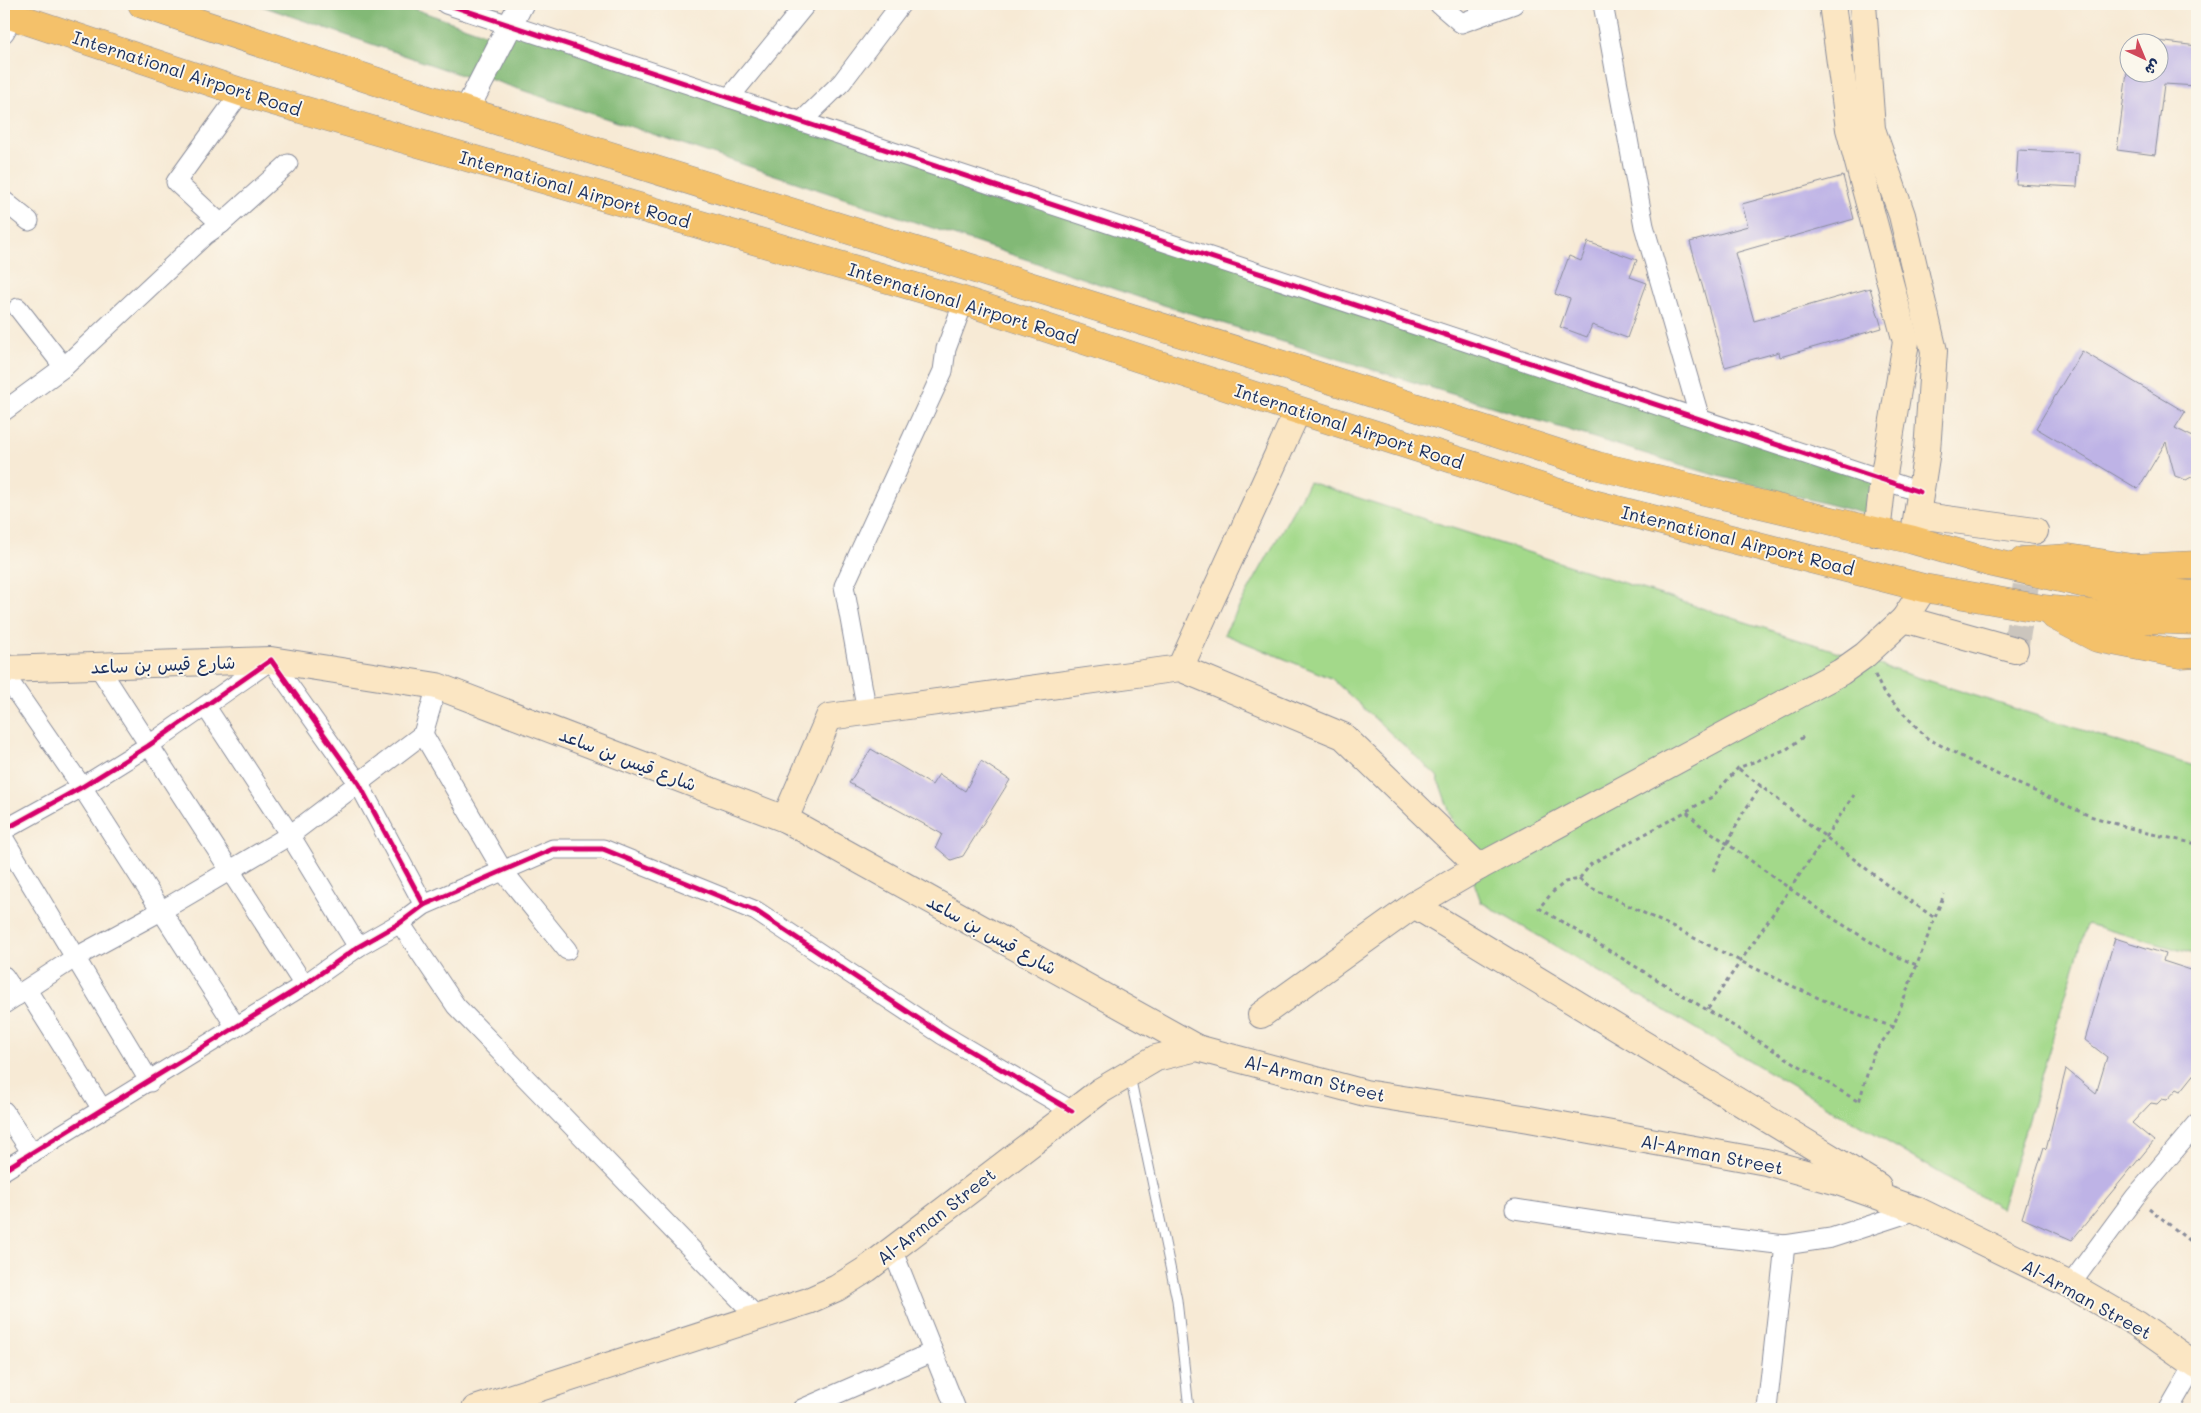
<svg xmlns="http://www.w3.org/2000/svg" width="2201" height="1413" viewBox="0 0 2201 1413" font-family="Mali,'Playpen Sans Arabic',sans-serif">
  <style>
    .green { fill: #a3d98a; stroke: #5f8474 }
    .forest { fill: #82b976; stroke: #4e746a }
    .building { fill: #beb3e6 }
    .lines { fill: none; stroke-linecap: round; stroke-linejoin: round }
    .secondary-tunnel { stroke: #cbc5bd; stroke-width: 26; stroke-dasharray: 26 13; stroke-linecap: butt }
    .service-casing { stroke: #898c9a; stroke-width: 11 }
    .minor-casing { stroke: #898c9a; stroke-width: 21 }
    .tertiary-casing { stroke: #898c9a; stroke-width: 26 }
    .secondary-casing { stroke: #898c9a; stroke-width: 28 }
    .motorway-casing { stroke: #898c9a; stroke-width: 29 }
    .path { stroke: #898c9a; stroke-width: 3; stroke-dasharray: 4 4; stroke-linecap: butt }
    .service { stroke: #fff; stroke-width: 9 }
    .minor { stroke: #fff; stroke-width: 19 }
    .tertiary { stroke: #fff; stroke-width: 24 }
    .secondary { stroke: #fbe6c3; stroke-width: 26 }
    .motorway { stroke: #f4c16a; stroke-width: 28 }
    .cycleway-casing { stroke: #fbf7ec; stroke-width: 8 }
    .cycleway { stroke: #d6006c; stroke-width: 5 }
    .labels { text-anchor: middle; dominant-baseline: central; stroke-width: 4; stroke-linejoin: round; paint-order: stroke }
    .street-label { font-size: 18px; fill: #1b2f5e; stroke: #fbf7ec }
  </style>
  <rect width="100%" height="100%" fill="#fbf7ec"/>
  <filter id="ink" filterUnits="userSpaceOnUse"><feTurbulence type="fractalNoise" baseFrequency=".02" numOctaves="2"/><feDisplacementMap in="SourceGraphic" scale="10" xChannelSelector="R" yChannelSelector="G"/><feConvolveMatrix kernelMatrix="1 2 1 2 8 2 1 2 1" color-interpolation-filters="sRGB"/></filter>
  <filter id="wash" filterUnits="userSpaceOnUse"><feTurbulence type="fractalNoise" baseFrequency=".0096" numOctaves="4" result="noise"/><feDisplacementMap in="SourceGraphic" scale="20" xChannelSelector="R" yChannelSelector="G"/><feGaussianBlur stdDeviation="1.12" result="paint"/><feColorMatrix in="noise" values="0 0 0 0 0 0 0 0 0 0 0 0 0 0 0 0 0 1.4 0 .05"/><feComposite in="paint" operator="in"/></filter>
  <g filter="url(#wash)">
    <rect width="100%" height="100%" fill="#f7ead5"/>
    <!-- green -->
    <path class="green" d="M1309,482l888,285v188l-110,-31 -86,285 -520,-307 -44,-126 -106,-98 -107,-44z"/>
    <!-- forest -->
    <g class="forest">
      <path d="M256,4h144l86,30 -16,44z"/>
      <path d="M510,26l1373,454 -5,37 -167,-43 -567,-175 -661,-222z"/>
    </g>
    <g id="blocks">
      <!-- building -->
      <g class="building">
        <path d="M2158,41l39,5v40l-33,-2 -9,71 -38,-5 10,-78h31z"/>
        <path d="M2018,150l61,3 -2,34 -61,-3z"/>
        <path d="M1843,176l11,43 -119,34 19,68 116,-33 12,40 -102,29 -1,-5 -54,15 -35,-125 58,-16 -6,-22z"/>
        <path d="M1588,242l49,18 -7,17 17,6 -20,55 -35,-13 -5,12 -27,-10 10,-28 -15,-5 14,-38 12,5z"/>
        <path d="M2082,351l103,61 -10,16 22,11v35l-11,6 -11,-4 -9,-34 -28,47 -102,-61z"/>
        <path d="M871,749l61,36 7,-11 26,17 16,-30 29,19 -47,76 -12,4 -15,-13 6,-13 -93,-51z"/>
        <path d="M2115,938l50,16 -2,7 34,11v99l-16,20 -4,-2 -10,11 -5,-1 -5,5 -6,-1 -19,20 22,18 -82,99 -50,-22 22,-71 2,2 20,-80 30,25 11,-37 -22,-17z"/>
      </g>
    </g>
  </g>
  <g filter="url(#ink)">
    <use href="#blocks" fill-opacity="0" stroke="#898c9a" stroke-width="1"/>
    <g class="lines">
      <!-- secondary-tunnel -->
      <path class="secondary-tunnel" d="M2015,650l20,-119"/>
      <!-- service casing -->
      <g class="service-casing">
        <path id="service" d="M1130,1076l47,224 12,109"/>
      </g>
      <!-- minor casing -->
      <g class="minor-casing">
        <g id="minor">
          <path d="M446,4l1474,488"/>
          <path d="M1439,4l22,19 53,-19"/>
          <path d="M1603,4l41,222 56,193"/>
          <path d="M4,33l10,-17"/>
          <path d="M729,98l77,-94"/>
          <path d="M801,122l41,-40 59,-78"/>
          <path d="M4,201l25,20"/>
          <path d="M221,224l67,-60"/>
          <path d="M18,308l46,59"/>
          <path d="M4,411l60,-44 141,-132 16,-11 -45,-42 65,-90"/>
          <path d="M98,666l206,319"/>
          <path d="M4,674l78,113 154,240"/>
          <path d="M206,707l84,128 68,112"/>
          <path d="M867,712l-23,-126 99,-215 3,-22 18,-48"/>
          <path d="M423,734l80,137 64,79"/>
          <path d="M4,830l78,-43 66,-41 123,-86 88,124 65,121"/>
          <path d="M4,839l146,243"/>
          <path d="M400,923l56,83 302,312"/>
          <path d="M4,976l13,20"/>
          <path d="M27,990l75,119"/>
          <path d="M4,1004l72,-47 85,-46 129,-76 133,-101 14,-48"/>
          <path d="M4,1111l28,42"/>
          <path d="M4,1170l300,-185 54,-38 42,-24 24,-18 129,-56h50l153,62 187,124 129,76"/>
          <path d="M1515,1209l105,16 165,20 46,-7 86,-28"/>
          <path d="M892,1249l64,160"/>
          <path d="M2070,1285l65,-88 62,-73"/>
          <path d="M802,1409l131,-57"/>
          <path d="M1767,1409l18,-164"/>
          <path d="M2169,1409l26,-45"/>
        </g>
      </g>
      <!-- tertiary casing -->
      <g class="tertiary-casing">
        <path id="tertiary" d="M466,111l55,-107"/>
      </g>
      <!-- secondary casing -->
      <g class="secondary-casing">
        <g id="secondary">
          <path d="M1832,4l17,125 57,213 -23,138 -6,53"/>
          <path d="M1863,4l9,125 30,86 32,136 -7,100 -14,89"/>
          <path d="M1917,515l118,16"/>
          <path d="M1904,619l111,31"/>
          <path d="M1180,668l118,-258"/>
          <path d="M4,669l267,-9 166,26 348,133 412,229"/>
          <path d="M785,819l44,-102 351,-49 163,68 136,131 -65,38 464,281"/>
          <path d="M1479,867l362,-195 24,-17 39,-36 20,-31"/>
          <path d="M1261,1015l153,-110"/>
          <path d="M475,1409l333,-108 29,-13 30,-19 233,-178 56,-33 41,-10 168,45 164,26 237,43 72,20 79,28 153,75 67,39 60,42"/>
        </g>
      </g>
      <!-- motorway casing -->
      <g class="motorway-casing">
        <g id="motorway">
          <path d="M142,4l324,107 840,261 292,94 315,74 76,22 124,28 84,5"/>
          <path d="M4,13l237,79 723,209 334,109 296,94 330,84 119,21 100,10 54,2"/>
          <path d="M2023,561l46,-3 63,10 65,-3"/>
          <path d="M2055,616l42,22 83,16 17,-1"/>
        </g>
      </g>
      <!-- path -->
      <g class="path">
        <path d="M1875,675l8,17 44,46 56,30 107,48 53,16 54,12"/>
        <path d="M1803,737l-16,12 -49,19 -26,29 -121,67 -12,15 -14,3 -12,10 -14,16 320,194 14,-48 20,-27 51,-133"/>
        <path d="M1739,769l148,116 48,33"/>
        <path d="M1687,812l12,12c47,32 91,66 138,97 26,16 51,33 80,44"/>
        <path d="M1713,871l30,-58 18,-27"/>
        <path d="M1579,879l10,8c75,34 147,74 223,108 26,12 54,22 81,32"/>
        <path d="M1708,1009l146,-214"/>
        <path d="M2149,1208l48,39"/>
      </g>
      <!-- service -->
      <use href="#service" class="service"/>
      <!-- minor -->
      <use href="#minor" class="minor"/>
      <!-- tertiary -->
      <use href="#tertiary" class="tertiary"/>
      <!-- secondary -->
      <use href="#secondary" class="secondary"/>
      <!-- motorway -->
      <use href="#motorway" class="motorway"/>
      <!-- cycleway casing -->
      <g class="cycleway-casing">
        <g id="cycleway">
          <path d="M446,4l1474,488"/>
          <path d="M4,830l78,-43 66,-41 123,-86 88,124 65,121"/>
          <path d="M4,1170l300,-185 54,-38 42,-24 24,-18 129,-56h50l153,62 187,124 129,76"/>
        </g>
      </g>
      <!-- cycleway -->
      <use href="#cycleway" class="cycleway"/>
    </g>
  </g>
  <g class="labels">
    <!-- street labels -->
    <g class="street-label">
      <text transform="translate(187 73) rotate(18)">International Airport Road</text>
      <text transform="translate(575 189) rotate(16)">International Airport Road</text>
      <text transform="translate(963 303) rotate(17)">International Airport Road</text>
      <text transform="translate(1349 426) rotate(18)">International Airport Road</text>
      <text transform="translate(1738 540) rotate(14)">International Airport Road</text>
      <text transform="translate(163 664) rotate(-2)">شارع قيس بن ساعد</text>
      <text transform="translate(628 759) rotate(21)">شارع قيس بن ساعد</text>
      <text transform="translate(992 934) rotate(29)">شارع قيس بن ساعد</text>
      <text transform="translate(1315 1078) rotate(14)">Al-Arman Street</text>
      <text transform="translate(1712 1154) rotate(11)">Al-Arman Street</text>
      <text transform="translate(936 1216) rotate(-38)">Al-Arman Street</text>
      <text transform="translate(2087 1299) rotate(29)">Al-Arman Street</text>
    </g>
  </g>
  <!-- margin -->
  <rect width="2201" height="1413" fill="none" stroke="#fbf7ec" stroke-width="20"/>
  <!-- north arrow -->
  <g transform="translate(2144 58) rotate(136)"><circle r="24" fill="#fbf7ec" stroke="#a1a7b3"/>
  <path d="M0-4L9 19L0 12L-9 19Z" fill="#d1495b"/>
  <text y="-8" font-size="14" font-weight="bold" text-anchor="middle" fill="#1b2f5e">ش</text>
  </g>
</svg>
